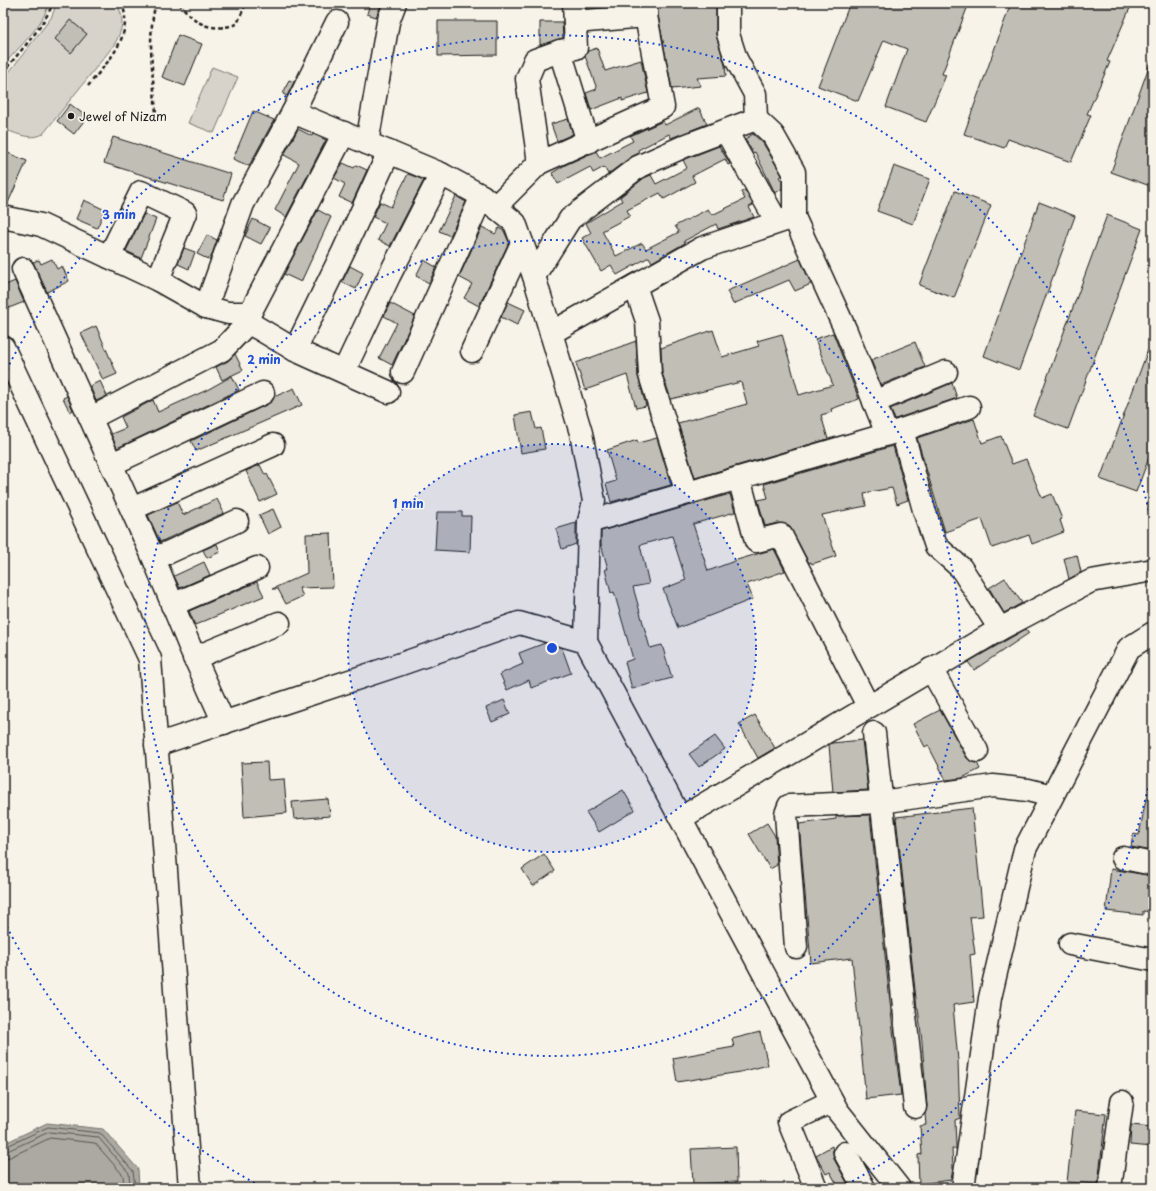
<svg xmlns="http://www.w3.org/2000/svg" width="1156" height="1191" viewBox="0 0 1156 1191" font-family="'Playpen Sans',sans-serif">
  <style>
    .green { fill: #d7d3cb; stroke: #7a7874 }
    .water { fill: #aca9a2; stroke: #72716c }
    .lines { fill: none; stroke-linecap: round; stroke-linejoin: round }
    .shore { stroke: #565452; stroke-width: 1 }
    .building { fill: #c0beb5; stroke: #1c1c1c }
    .minor-casing { stroke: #1c1c1c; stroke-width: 25 }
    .path { stroke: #1c1c1c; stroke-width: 2.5; stroke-dasharray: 4 3; stroke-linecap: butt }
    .minor { stroke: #f7f3e8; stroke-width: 22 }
    .ring { fill: none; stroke: #1d4ed8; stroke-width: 2; stroke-dasharray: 2 4 }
    .poi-dot { fill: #1c1c1c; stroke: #f7f3e8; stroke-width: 1.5 }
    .labels { text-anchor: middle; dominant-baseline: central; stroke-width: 3.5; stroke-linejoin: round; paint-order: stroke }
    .poi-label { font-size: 12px; fill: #1c1c1c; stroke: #f7f3e8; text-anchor: start }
    .centre { fill: #1d4ed8; stroke: #f7f3e8; stroke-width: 2 }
    .ring-label { font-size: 12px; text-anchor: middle; font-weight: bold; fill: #1d4ed8; stroke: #f7f3e8; stroke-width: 3.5; stroke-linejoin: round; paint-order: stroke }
  </style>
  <rect width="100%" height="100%" fill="#f7f3e8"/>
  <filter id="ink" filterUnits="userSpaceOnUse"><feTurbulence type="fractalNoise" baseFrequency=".025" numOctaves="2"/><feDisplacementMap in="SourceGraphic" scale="8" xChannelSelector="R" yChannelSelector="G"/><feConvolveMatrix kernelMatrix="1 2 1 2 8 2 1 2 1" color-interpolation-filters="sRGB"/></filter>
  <g filter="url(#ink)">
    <!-- green -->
    <g class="green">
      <path d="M8,3h41c-7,25 -30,43 -46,63v-56z"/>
      <path d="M57,3h59c10,15 6,28 -2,42l-71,89c-13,7 -27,-1 -40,-5v-49l48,-62z"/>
      <path d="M212,67l26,10 -24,56 -26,-10z"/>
    </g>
    <!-- water -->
    <path class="water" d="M47,1123l56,6 35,40 1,19h-136v-44z"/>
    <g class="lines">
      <!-- shore -->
      <g class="shore">
        <path d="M3,1148l45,-21 52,6 33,38 2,17"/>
        <path d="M3,1153l46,-21 49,5 31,36 1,15"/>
        <path d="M3,1159l7,-2 40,-19 45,5 28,32 1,13"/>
      </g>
    </g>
    <!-- building -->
    <g class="building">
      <path d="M370,3h12l-6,14 -9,-3z"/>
      <path d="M658,3h58v31l9,31 1,11 -29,2 4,8 -29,3 -14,-74z"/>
      <path d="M850,3h119l-27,71 4,1 -20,47 -40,-15 21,-58 -23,-9 -26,61 -40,-15z"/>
      <path d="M1011,3h106l13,5 -23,53 3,1 -23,52 4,1 -20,47 -63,-23 -4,9 -40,-14z"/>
      <path d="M70,20l17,14 -16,19 -16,-14z"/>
      <path d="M438,21h59v34l-59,1z"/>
      <path d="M540,22h22l1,16 -23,7z"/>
      <path d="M178,35l24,9 -17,42 -23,-9z"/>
      <path d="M597,48l8,23 36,-11 7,33 -26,8v-3l-31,12 -5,-17 11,-4 -12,-33 3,-5z"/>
      <path d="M1152,58l1,1v128l-42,-15z"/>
      <path d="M289,80l5,2 -7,14 -4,-2z"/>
      <path d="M70,104l17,13 -13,17 -17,-13z"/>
      <path d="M699,108l8,16 -36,14 -2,-4 -31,16 1,3 -8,4 -23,17 -4,-7 -11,6 -3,-6 -32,17 -6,-11 13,-8 31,-14 4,7 33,-17 -3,-5 33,-15 2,4z"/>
      <path d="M253,111l21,9 -25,46 -16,-7z"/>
      <path d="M568,119l5,15 -16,7 -6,-17z"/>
      <path d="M298,129l14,7 1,-2 13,6 -40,77 -11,-7 24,-47 -15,-8z"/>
      <path d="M753,134l10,9 19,32 -3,2 3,4v8l-7,4 -20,-41 -2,1 -8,-14z"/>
      <path d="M113,137l118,37 -8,26 -119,-37z"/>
      <path d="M719,146l11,18 -2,1 -3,-6 -33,17 3,6 -31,17 -4,-6 -33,17 3,6 -28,15 14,25 26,-13 4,6 33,-17 -4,-6 33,-17 4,6 33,-16 -4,-7 4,-2 8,15 -4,2 5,10 -36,12 -2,-5 -32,17 1,2 -33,19 -3,-5 -32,18 -6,-10 -10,6 -19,-33 9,-5 -5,-10 36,-22 -2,-4 24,-19 7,-3 5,9 31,-16 -4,-8z"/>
      <path d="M3,151l24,10 -20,44h-4z"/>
      <path d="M343,163l11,5 2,-3 11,5 -15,33 -13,-6 6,-13 -11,-6z"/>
      <path d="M894,166l36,13 -17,45 -36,-13z"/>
      <path d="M408,174l16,6 -34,66 -12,-6 8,-17 -13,-6 7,-15 11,5z"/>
      <path d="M955,191l36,14 -37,93 -35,-13z"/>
      <path d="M456,196l10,6 -16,34 -11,-5z"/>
      <path d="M84,200l21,10 -8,18 -21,-9z"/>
      <path d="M1039,202l36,14 -56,154 -35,-14z"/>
      <path d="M318,210l13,7 -30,65 -17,-8z"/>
      <path d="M144,214l12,5 -15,39 -15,-7z"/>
      <path d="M1107,215l35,14 -74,200 -35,-13z"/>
      <path d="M253,219l17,9 -9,16 -16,-8z"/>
      <path d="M482,227l13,7 4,-6 5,3 5,11 -30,64 -15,-8 8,-14 -13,-7z"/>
      <path d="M207,235l10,5 -7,20 -13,-6z"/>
      <path d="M184,248l11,4 -6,17 -11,-5z"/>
      <path d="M52,259l5,10 5,-3 7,15 -22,11 -14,-30 6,-2 2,4z"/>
      <path d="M800,259l11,25 -16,7 -6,-11 -56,24 -6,-13z"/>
      <path d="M424,260l12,7 -7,16 -13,-7z"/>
      <path d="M350,266l13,7 -7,16 -14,-7z"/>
      <path d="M15,281l9,21 -15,6 -6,-15v-7z"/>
      <path d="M508,302l17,8 -8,15 -16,-8z"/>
      <path d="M390,303l25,13 -23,49 -13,-7 18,-35 -13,-7z"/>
      <path d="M96,326l21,48 -14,6 -22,-47z"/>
      <path d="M713,330l9,27 37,-11 -2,-5 25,-7 17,61 34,-10 -18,-46 18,-6 26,66 -28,10 1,3 -11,3 7,24 -133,39 -17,-55 69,-19 -6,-22 -70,17 -9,-26 -1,-25z"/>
      <path d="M1152,339l1,108 -17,45 -36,-13z"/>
      <path d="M636,341l2,35 8,30 -10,2 -9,-33 -42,15 -9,-27z"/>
      <path d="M915,342l10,25 -44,18 -10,-25z"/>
      <path d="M235,354l8,16 -21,10 -6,-13 12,-6z"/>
      <path d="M232,376l7,14 -122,58 -6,-14 15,-6 -5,-11 32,-17 5,12 49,-22z"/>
      <path d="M100,381l7,15 -11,5 -6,-15z"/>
      <path d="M952,383l5,15 -62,21 -5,-10z"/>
      <path d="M294,388l8,17 -106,46 -5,-10 77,-37 6,-7z"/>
      <path d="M67,396l6,14 -3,2 -7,-14z"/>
      <path d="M532,412l4,17 5,-1 4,21 -24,4 -6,-38z"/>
      <path d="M974,419l8,24 19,-7 11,28 14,-5 16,39 10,-4 10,25 -2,1 4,12 -32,12 -3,-9 -37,13 -10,-29 -37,13 -28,-94z"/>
      <path d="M657,438l14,47 -60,17 -5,-18 10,-3 -9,-31 30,-10 1,3z"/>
      <path d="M893,446l15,54 -11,4 -5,-16 -28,5 2,13 -44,9 14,41 -24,8 -1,-2 -2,1 -20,-38 -11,-2 -13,3 -7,-26 10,-2 -4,-14z"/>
      <path d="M260,465l5,10 2,-1 10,20 -17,8 -14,-31z"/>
      <path d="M730,494l5,18 -42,12 15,47 29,-11 37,-11 11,22 -38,13 6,15 -75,29 -15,-39 23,-9 -14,-44 -32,9 9,39 -16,3 17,61 12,-3 10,33 -40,11 -7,-27 8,-3 -19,-67 -3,1 -6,-24h3l-7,-25v-13z"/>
      <path d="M217,499l7,14 -64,29 -12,-27 29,-13 6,13z"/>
      <path d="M273,509l8,18 -13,7 -9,-19z"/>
      <path d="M437,512h25v4h9l-1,36 -35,-2z"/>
      <path d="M576,523v21l-14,5 -6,-20z"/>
      <path d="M331,533l2,54 -34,1 4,8 -17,8 -8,-15h-6l35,-16 -1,-39z"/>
      <path d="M217,544l3,8 -13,6 -4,-8z"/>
      <path d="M1077,555l4,17 -12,7 -5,-21z"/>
      <path d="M204,562l6,13 -30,13 -6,-12z"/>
      <path d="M1005,578l17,25 -18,10 -15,-25z"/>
      <path d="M257,582l7,14 -69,29 -6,-14z"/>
      <path d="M1026,629l3,4 -55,37 -6,-8z"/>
      <path d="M545,643l17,5 9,25 -40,15 -2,-8 -22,10 -7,-16 23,-10 -4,-11z"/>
      <path d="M504,700l6,14 -18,8 -6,-14z"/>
      <path d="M940,710l26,47 5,5 6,1 3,6 -18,9 -16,2 -18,-35 -3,2 -12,-23z"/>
      <path d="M755,715l20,33 -17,10 -19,-34z"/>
      <path d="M715,736l10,13 -26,18 -10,-13z"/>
      <path d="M862,740l6,50 -35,2 -4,-47 3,-2z"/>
      <path d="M267,762l1,18 16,-1 3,34 -43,4 -3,-54z"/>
      <path d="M623,790l12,20 -36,22 -13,-20z"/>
      <path d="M328,799l2,17 -36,3 -2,-17z"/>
      <path d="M1146,799l7,1v51l-22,-4 2,-13 6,1z"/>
      <path d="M972,808l11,108 -13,1 5,37 -5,1 4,47 -21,3 5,56 2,57 -5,2 1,26v3h-4l1,19 -2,12 -32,4 -1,-29 4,-1 -2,-28 6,-1 -1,-11 2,-8 -5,-64 -4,-34h-1l-21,-191z"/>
      <path d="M870,815l24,224 7,56 -35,4 -14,-141 -41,5 -12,-139 37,-5v-3z"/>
      <path d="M767,823l8,13 2,29 -7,4 -21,-35z"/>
      <path d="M544,854l11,17 -22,15 -11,-17z"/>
      <path d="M1111,869l42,7v36l-10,-1v4l-37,-4z"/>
      <path d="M760,1032l8,33 -28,7 -63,10 -4,-24 61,-11 -2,-8z"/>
      <path d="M1075,1111l31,3 -8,70 -31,-2z"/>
      <path d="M1131,1125l22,2v20l-23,-2z"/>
      <path d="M832,1146l2,13 16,29h-11l-9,-16 -4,2 -9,-17 -1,-2z"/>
      <path d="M736,1147l1,35 -44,2 -2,-35z"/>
    </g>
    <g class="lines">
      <!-- minor casing -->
      <g class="minor-casing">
        <g id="minor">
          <path d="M728,3v31l8,25 19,35 1,25 17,16 21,37v45l52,114 41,103"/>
          <path d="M575,22l71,-6"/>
          <path d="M560,51l28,91"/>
          <path d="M293,112l44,-90"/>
          <path d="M726,131l51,91"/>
          <path d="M367,143l21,-121 7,-19"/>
          <path d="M539,163l-12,-84 8,-19 25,-9 16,-3 -2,-45"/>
          <path d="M495,207l44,-44 124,-56 -17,-91v-13"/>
          <path d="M3,217l38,8 117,55 48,27 22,6h22l94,-180"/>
          <path d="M109,257l32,-65 44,21 -27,67"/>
          <path d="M23,269l131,290 36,88 34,76"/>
          <path d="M534,276l36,-57 68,-52 49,-22 69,-26"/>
          <path d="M635,286l12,35 3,54 37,118"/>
          <path d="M206,307l37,-103 50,-92 148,62 41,22 33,27 19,53 47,157 13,68 -5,21 -3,120"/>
          <path d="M246,321l49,29 93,42"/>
          <path d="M551,333l151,-85 92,-31"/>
          <path d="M3,347l147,312 40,529"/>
          <path d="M295,350l48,-98 46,-100"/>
          <path d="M472,351l50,-108"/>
          <path d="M344,371l45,-95 52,-102"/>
          <path d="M403,372l79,-176"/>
          <path d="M874,402l72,-30"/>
          <path d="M91,418l131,-68 21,-22 7,-15"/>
          <path d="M902,430l67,-23"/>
          <path d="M112,464l151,-71"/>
          <path d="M739,478l17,63 25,-6 87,171"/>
          <path d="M132,509l141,-64"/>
          <path d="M589,522l313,-92 22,80 12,36 25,22 39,61"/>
          <path d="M154,559l83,-38"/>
          <path d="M172,605l85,-37"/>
          <path d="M194,658l85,-35"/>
          <path d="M931,669l46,82"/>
          <path d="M874,733l41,374"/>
          <path d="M156,745l242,-80 121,-42 67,19 251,468 62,78"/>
          <path d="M681,818l319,-189 91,-48 62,-11"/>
          <path d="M1123,858l30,6"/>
          <path d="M1070,944l83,16"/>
          <path d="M796,947l-10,-133 3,-8 92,-4 112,-16 35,4 24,6"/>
          <path d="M845,1153l19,35"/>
          <path d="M816,1188l-27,-66 43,-21"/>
          <path d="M963,1188l27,-190 35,-149 104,-201 24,-15"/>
          <path d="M1110,1188l12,-86"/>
        </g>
      </g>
      <!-- path -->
      <g class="path">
        <path d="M156,3c-10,36 -2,76 0,112"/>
        <path d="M179,3c17,21 30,30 58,21l7,-16 1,-5"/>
        <path d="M3,73c17,-23 39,-43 50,-70"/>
        <path d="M88,86c20,-25 46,-49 34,-83"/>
      </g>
      <!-- minor -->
      <use href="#minor" class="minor"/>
    </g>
  </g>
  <!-- distance rings -->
  <circle cx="552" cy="648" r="204" fill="#1d4ed8" fill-opacity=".12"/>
  <g class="ring">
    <circle cx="552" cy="648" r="204"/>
    <circle cx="552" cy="648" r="408"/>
    <path d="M1153 765A612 612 0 0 1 844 1186M260 1186A612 612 0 0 1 4 921M4 375A612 612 0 0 1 1153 531"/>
  </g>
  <!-- markers -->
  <circle class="poi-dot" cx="71" cy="116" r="4"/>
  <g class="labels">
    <!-- poi labels -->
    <g class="poi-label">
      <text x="79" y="116">Jewel of Nizam</text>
    </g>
  </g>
  <circle cx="552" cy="648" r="6" class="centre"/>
  <g class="ring-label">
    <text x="119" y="219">3 min</text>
    <text x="264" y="364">2 min</text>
    <text x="408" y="508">1 min</text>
  </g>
  <!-- margin -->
  <rect width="1156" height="1191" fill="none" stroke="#f7f3e8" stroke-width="16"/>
  <rect x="8" y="8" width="1140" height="1175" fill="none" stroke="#1c1c1c" stroke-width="1.5" filter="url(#ink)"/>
</svg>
